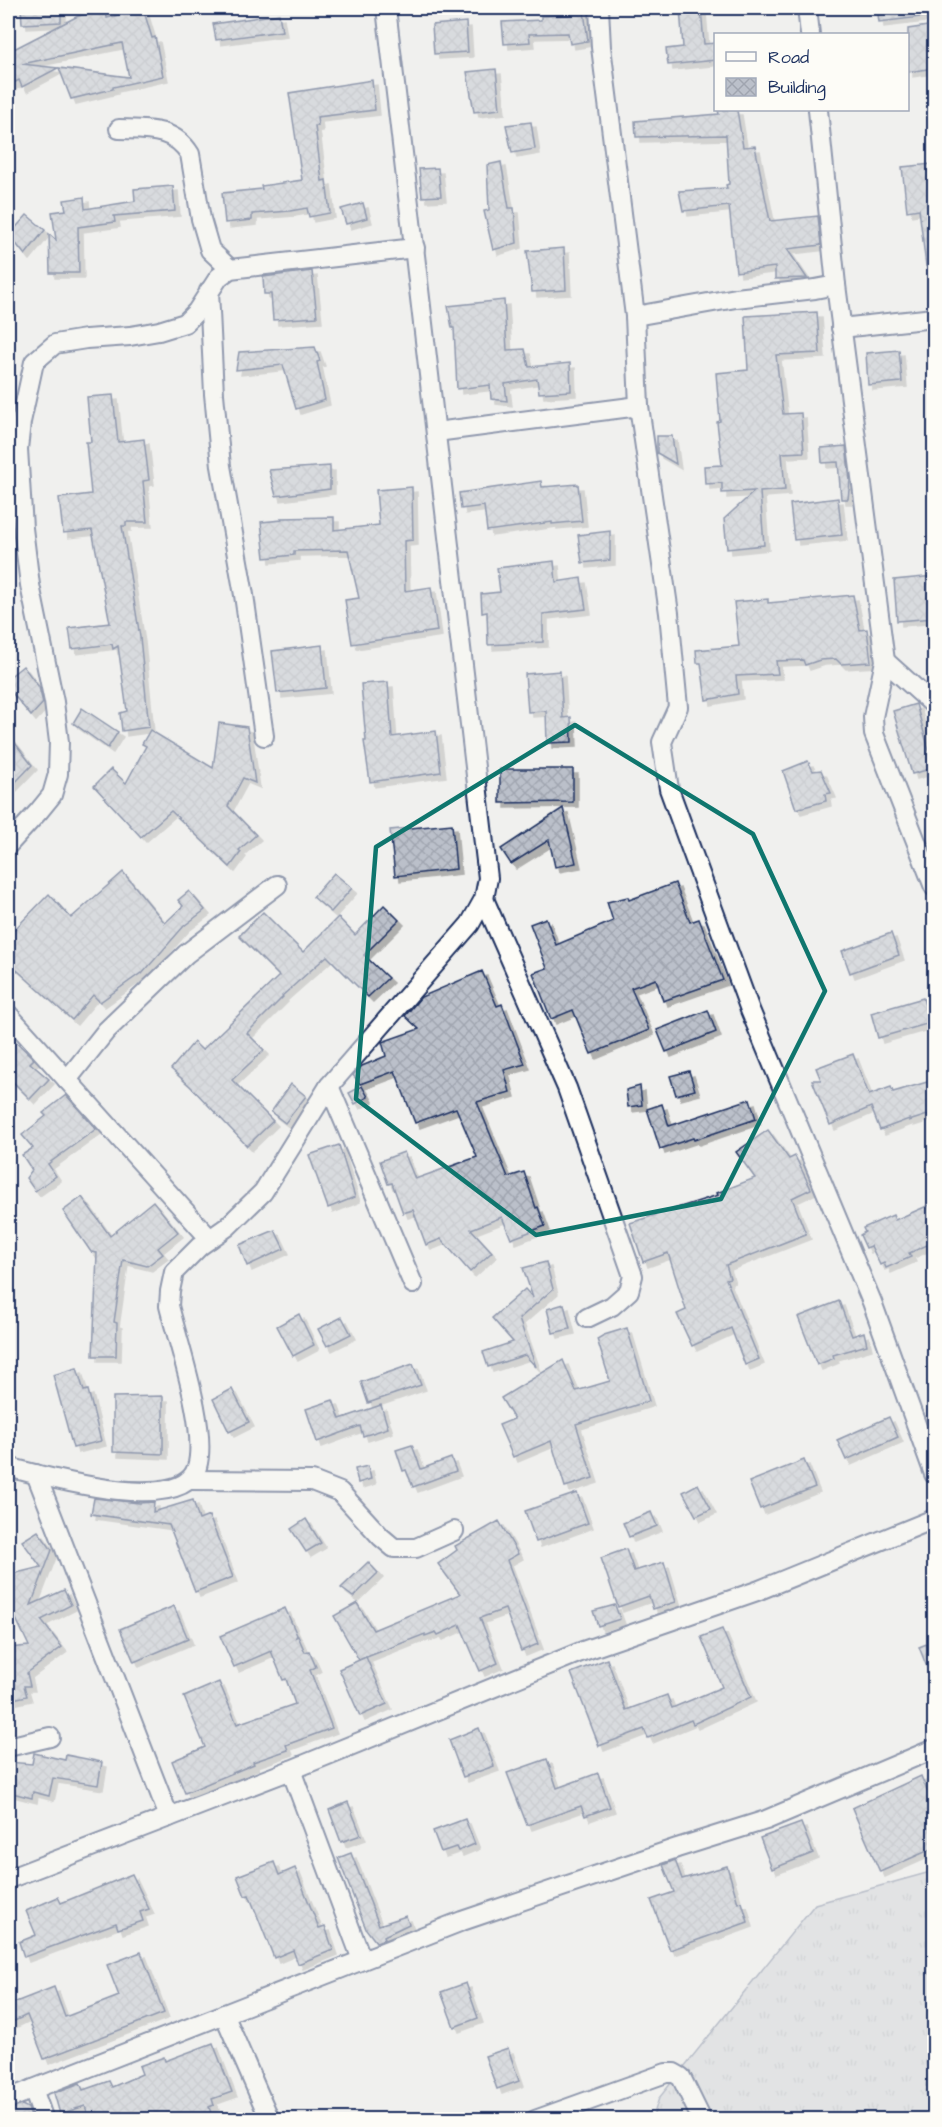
<svg xmlns="http://www.w3.org/2000/svg" width="942" height="2127" viewBox="0 0 942 2127" font-family="'Architects Daughter',sans-serif">
  <style>
    .grass { fill: url(#grass-tufts); stroke: #76819b; stroke-width: 1.5 }
    .building { fill: url(#building-cross-hatch); stroke: #1b2f5e; stroke-width: 1.5; filter: url(#shadow) }
    .lines { fill: none; stroke-linecap: round; stroke-linejoin: round }
    .minor-casing { stroke: #1b2f5e; stroke-width: 22 }
    .minor { stroke: #fdfcf7; stroke-width: 18 }
    .marked { fill: none; stroke: #0f766e; stroke-width: 4.5; stroke-linejoin: round }
  </style>
  <defs>
    <pattern id="grass-tufts" width="24" height="20" patternUnits="userSpaceOnUse" patternTransform="scale(1.5)"><rect width="24" height="20" fill="#d0d3d8"/><path d="M3 7l-1-3M5 7V3M7 7l1-3M15 17l-1-3M17 17v-4M19 17l1-3" fill="none" stroke="#b2b5bc"/></pattern>
    <pattern id="building-cross-hatch" width="8" height="8" patternUnits="userSpaceOnUse" patternTransform="scale(1.5)"><rect width="8" height="8" fill="#bbc0ca"/><path d="M0 0l8 8M0 8l8-8" fill="none" stroke="#a0a5b0"/></pattern>
    <filter id="shadow"><feDropShadow dx="5" dy="5" stdDeviation="0" flood-color="#0004"/></filter>
  </defs>
  <rect width="100%" height="100%" fill="#f0f0ee"/>
  <filter id="ink" filterUnits="userSpaceOnUse"><feTurbulence type="fractalNoise" baseFrequency=".0167" numOctaves="2"/><feDisplacementMap in="SourceGraphic" scale="12" xChannelSelector="R" yChannelSelector="G"/><feConvolveMatrix kernelMatrix="1 2 1 2 8 2 1 2 1" color-interpolation-filters="sRGB"/></filter>
  <g filter="url(#ink)">
    <!-- grass -->
    <path class="grass" d="M934,1871v163l-8,52 8,2v31l-282,1 7,-22 156,-194z"/>
    <!-- building -->
    <g class="building">
      <path d="M21,8h40v14l-39,2z"/>
      <path d="M143,8l9,30 3,-1 8,39 -50,11v2l-42,10 -12,-31 70,9 -7,-34 -100,21 36,4 -36,19 -3,-7 -11,6v-34l70,-36 28,-6 1,8z"/>
      <path d="M701,8l3,36 12,-1v17l-48,5 -2,-16 17,-2 -3,-38z"/>
      <path d="M877,8h50l1,8 -49,6z"/>
      <path d="M584,11l4,30 -18,3 -2,-11 -39,1 1,8 -26,2 -2,-22 39,-2v-4l25,-1z"/>
      <path d="M279,14l3,17 -66,9 -3,-16z"/>
      <path d="M466,22l2,30 -34,2 -2,-29z"/>
      <path d="M934,25v43l-26,4v-43z"/>
      <path d="M496,69l4,40 -26,3 -7,-40z"/>
      <path d="M372,80l3,30 -58,7 1,9h-3l7,55 4,-1 4,33 -21,4 -2,-9 -17,3 -38,3v6l-27,3 -3,-30 40,-4 -1,-3 41,-6 -13,-87z"/>
      <path d="M718,110h19l6,37 12,-1 15,75 48,-5 3,29 -34,4 20,29 -32,1v-12l-39,5 -7,-66 -46,5 -4,-20 48,-3 -1,-3 3,-1 -3,-49 -90,2 -1,-16 84,-7z"/>
      <path d="M531,122l4,27 -23,4 -6,-28z"/>
      <path d="M501,162l8,46h5l3,35 -24,7 -9,-39 5,-1 -2,-45z"/>
      <path d="M932,164l2,23v79h-8l-7,-57 -12,2 -5,-44z"/>
      <path d="M438,168l3,28 -19,1 -3,-28z"/>
      <path d="M173,186l2,25 -61,5 1,6 -37,5 1,46h-29l-1,-39 7,6 -4,-28 14,-2 -2,-10 20,-3 1,12 50,-8 -1,-12z"/>
      <path d="M363,203l4,15 -21,6 -5,-15z"/>
      <path d="M27,215l18,15 -20,25 -16,-20z"/>
      <path d="M564,248l2,42 -34,2 -5,-41z"/>
      <path d="M312,271l5,46 -44,3 -2,-26h-7l-1,-17z"/>
      <path d="M504,300l3,50 18,-1 4,18 41,-4 1,28 -32,2 -2,-14 -32,5 2,17 -16,-2 -1,-14 -33,4 -3,-61h-2l-4,-22z"/>
      <path d="M817,312l3,41 -44,2 7,59 18,-1 3,39 -22,1 3,37 -25,2 4,53 -37,4 -3,-30 31,-28 -33,2v-10l-17,1 -1,-18 18,-1 -5,-43 3,-1 -4,-48 32,-3 -3,-54z"/>
      <path d="M315,347l5,14 -3,1 8,38 -29,9 -13,-44 -47,5 3,-18z"/>
      <path d="M899,350l3,32 -34,3 -2,-32z"/>
      <path d="M113,395l5,47 26,-3 5,41 -6,1 4,41h-21v4h-4l18,111 9,90 -27,4 -2,-18 7,-2 -9,-65 -5,3 -1,-5 -40,5 -3,-21 41,-5 -18,-93 -29,3 -4,-35 32,-4 -5,-52h5l-4,-45z"/>
      <path d="M657,436h15l4,28 -19,-11z"/>
      <path d="M846,446l4,35 -2,18h-7l-3,-37 -16,1 -1,-15z"/>
      <path d="M330,466v23l-54,7 -7,-26z"/>
      <path d="M541,481l1,6 36,-3 4,37 -30,3v-2l-65,9 -3,-25 -23,3 -2,-16z"/>
      <path d="M412,487l1,53 -9,1 1,50 26,-4 6,44 -85,13 -7,-44 14,-2 -11,-48 -54,1v4l-29,3 -4,-36 21,-2 -1,-2 53,-1v13l45,-5 -3,-35z"/>
      <path d="M838,498l4,37 -48,5 -4,-36z"/>
      <path d="M610,531v29l-28,3 -4,-28z"/>
      <path d="M554,561l2,21 25,-4 5,31 -43,5v28l-55,3 -1,-33 -5,1 -1,-19 19,-2 -3,-24z"/>
      <path d="M934,576v42l-37,3 -3,-41z"/>
      <path d="M853,595l7,35 7,-1 4,33 -30,2 -5,-5 -16,1 -15,5 -2,-5 -27,1 2,13 -42,2 2,18 -32,6 -5,-37h-4l-1,-13 43,-4 -5,-44 34,-3v4z"/>
      <path d="M322,645l4,43 -49,5 -5,-42z"/>
      <path d="M23,666l16,21 4,16 -12,13 -23,-28v-10z"/>
      <path d="M560,671l3,47 8,-1 1,25 -25,1 -1,-32 -18,1 -3,-38z"/>
      <path d="M388,682l4,55 44,-6 5,41 -71,10 -6,-41h2l-5,-57z"/>
      <path d="M916,704l18,64 -22,6 -19,-63z"/>
      <path d="M82,708l36,24 -10,16 -35,-25z"/>
      <path d="M219,723l28,4 8,56 -12,-5 -15,28 28,29 -17,15 2,2 -11,15 -59,-56 -30,26 -47,-51 17,-17 15,14 20,-37 -4,-2 8,-14 63,38z"/>
      <path d="M8,734l24,31 -24,25z"/>
      <path d="M808,761l5,10 8,-1 10,23 -6,1 1,7 -30,8 -13,-38z"/>
      <path d="M500,769h73v33l-73,1z"/>
      <path d="M563,808l13,55 -21,4 -6,-27 -38,24 -10,-15z"/>
      <path d="M452,824l4,45 -61,7 -5,-46z"/>
      <path d="M123,872l42,51 18,-17 -5,-6 11,-9 16,19 -21,16 -42,48 -1,-1 -41,29 -7,-7 -21,25 -64,-58v-26l41,-42 22,24z"/>
      <path d="M334,873l18,15 -21,24 -18,-15z"/>
      <path d="M675,883l15,39 9,-3 24,61 -60,21 -7,-22 -25,9 18,42 -58,24 -18,-44 -22,9 -18,-46 14,-5 -17,-44 16,-6 10,27 57,-24 -6,-19 21,-5 1,3z"/>
      <path d="M384,905l15,15 -35,35 24,23 -20,19 -41,-41 -45,40 1,1 -36,36 17,17 -32,30 41,41 -26,25 -57,-60 -19,-17 23,-27 8,8 77,-74 -40,-40 24,-24 40,40 35,-35 17,18z"/>
      <path d="M891,933l8,22 -49,18 -8,-22z"/>
      <path d="M482,971l15,35 5,-2 23,60 -21,6 6,22 -33,10 31,75 16,-5 12,36 2,-1 7,19 -34,13 -9,-22 -31,12 21,23 -22,20 -29,-33 -15,6 -13,-35 -10,3 -11,-30 -4,1 -8,-23 24,-9 11,27 62,-22 -21,-49 -41,15 -20,-52 -35,13 -7,-9 9,-9 24,-10 -4,-14 37,-13 -14,-13 16,-19z"/>
      <path d="M923,998l7,25 -52,15 -7,-25z"/>
      <path d="M708,1010l8,22 -50,20 -9,-22z"/>
      <path d="M8,1034l26,25 -4,4 19,16 -19,20 -22,-22z"/>
      <path d="M853,1054l16,41 22,-8 2,5 41,-12v33l-25,8v-2l-29,11 -9,-23 -41,18 -18,-45h9l-5,-12z"/>
      <path d="M689,1071l6,19 -19,5 -6,-19z"/>
      <path d="M291,1084l15,12 -21,27 -14,-11z"/>
      <path d="M362,1086l6,11 -13,7 -6,-11z"/>
      <path d="M640,1086l2,19 -14,2 -2,-17z"/>
      <path d="M66,1095l30,34 -48,35 8,12 -21,15 -9,-13 6,-8 -10,-15 11,-7 -11,-13 24,-19 -3,-3z"/>
      <path d="M750,1099l6,20 -62,21 -1,-2 -33,11 -13,-40 15,-5 7,22z"/>
      <path d="M768,1130l21,29 6,-3 16,33 -19,9 14,36 -80,31 4,13 -4,1 33,80 -14,6 -14,-37 -39,18 -15,-32 9,-4 -18,-57 -25,9 -13,-39 88,-28 -1,-2 38,-15 -19,-26z"/>
      <path d="M339,1145l16,52 -27,11 -19,-53z"/>
      <path d="M82,1197l28,39 43,-35 25,31 -20,16 5,6 -16,12 -24,-6 -9,62 3,1 -1,33h-23l4,-103 -6,-1 -28,-41z"/>
      <path d="M934,1203v39l-25,11 2,4 -25,11 -2,-5 -4,2 -9,-19 -5,2 -6,-13 5,-3 -2,-4 30,-13 2,5z"/>
      <path d="M275,1230l9,19 -37,17 -8,-21z"/>
      <path d="M546,1262l7,27 -34,30 17,48 -11,-12 -37,12 -5,-15 30,-10 -21,-24 33,-29 8,9 -10,-30z"/>
      <path d="M839,1301l13,35 12,-4 3,13 -34,10 1,3 -17,7 -19,-48z"/>
      <path d="M564,1304l6,25 -17,4 -6,-24z"/>
      <path d="M299,1314l15,31 -21,11 -16,-30z"/>
      <path d="M342,1317l9,17 -24,12 -9,-17z"/>
      <path d="M627,1328l22,73 -73,23 17,54 -28,9 -14,-46 -38,16 -14,-32 15,-6 -13,-21 62,-38 13,31 34,-10 -13,-42 7,-4z"/>
      <path d="M413,1364l8,21 -53,18 -7,-21z"/>
      <path d="M77,1368l7,23 4,-1 13,51 -28,7 -20,-73z"/>
      <path d="M232,1389l17,33 -20,10 -16,-33z"/>
      <path d="M163,1396v58l-50,-2v-55z"/>
      <path d="M333,1400l7,19 41,-14 7,23 -25,8 -3,-10 -43,16 -11,-33z"/>
      <path d="M889,1417l9,20 -52,23 -9,-20z"/>
      <path d="M412,1445l9,24 30,-11 5,13 -43,16 -7,-17 -3,1 -7,-21z"/>
      <path d="M804,1460l11,27 -55,22 -11,-27z"/>
      <path d="M368,1466l3,13 -13,4 -3,-14z"/>
      <path d="M698,1484l13,25 -15,7 -13,-24z"/>
      <path d="M577,1493l11,30 -52,19 -11,-31z"/>
      <path d="M94,1498l45,5 15,-1 -1,10 40,-12 6,20 10,-4 24,61 -38,15 -26,-67 -78,-11z"/>
      <path d="M651,1512l6,14 -28,11 -6,-14z"/>
      <path d="M306,1519l15,24 -15,9 -15,-23z"/>
      <path d="M499,1521l19,33 -11,6 31,84 -17,7 -16,-42 -25,9 18,45 -18,8 -20,-46 -22,10 -2,-3 -11,4v-2l-66,26 -25,-44 23,-13 16,27 87,-36 -22,-30 19,-14 -2,-4z"/>
      <path d="M38,1531l14,19 -21,55 33,-15 7,15 -30,15 21,27 -35,26 3,13h-6l3,10 -19,4v-52l21,-2 -21,-44v-27l33,-8 -19,-26z"/>
      <path d="M626,1549l8,22 30,-9 12,40 -23,7 -4,-13 -31,11 -17,-49z"/>
      <path d="M368,1562l10,11 -25,24 -12,-9z"/>
      <path d="M615,1605l5,14 -22,7 -5,-15z"/>
      <path d="M174,1606l14,33 -54,23 -14,-33z"/>
      <path d="M285,1608l12,27 -1,2 2,-1 7,16 4,-1 7,16 -6,3 22,58 -46,17 2,5 -35,12 1,2 -69,29 -13,-32 33,-14 -21,-50 35,-15 18,42 58,-20 -9,-25 -3,1 -12,-29 -37,16 -14,-31z"/>
      <path d="M722,1629l29,68 -58,27 -2,-4 -43,18 -4,-9 -45,17 -28,-73 36,-14 19,51 41,-15 5,13 50,-21 -21,-50z"/>
      <path d="M934,1641v44l-15,-38z"/>
      <path d="M366,1657l21,47 -27,12 -21,-47z"/>
      <path d="M479,1728l15,38 -31,11 -14,-37z"/>
      <path d="M34,1753l31,7 1,-5 36,7 -4,23 -45,-7 -4,18 -16,-4 -1,6 -24,-6v-30l24,2z"/>
      <path d="M547,1759l10,29 41,-15 12,34 -25,9 -4,-10 -54,19 -20,-52z"/>
      <path d="M921,1776l13,31v41l-54,24 -28,-64z"/>
      <path d="M348,1802l13,33 -20,7 -12,-32z"/>
      <path d="M465,1819l10,25 -17,7 -2,-4 -15,5 -8,-21z"/>
      <path d="M801,1823l12,30 -41,16 -12,-31z"/>
      <path d="M351,1853l28,72 27,-9 3,8 -25,12 1,3 -9,3 -10,-13 -28,-71z"/>
      <path d="M675,1860l7,19 45,-13 11,37 4,-1 6,20 -78,28 -19,-50 23,-8 -11,-27z"/>
      <path d="M274,1862l5,13 16,-7 24,60 6,-2 8,24 -35,14 -5,-14 -19,8 -25,-63 -4,1 -8,-20z"/>
      <path d="M132,1874l17,35 -9,3 3,9 -25,8 -2,-6 -92,34 -5,-15 17,-7 -10,-24 32,-14 3,6z"/>
      <path d="M141,1952l23,61 -120,46 -17,-44 -19,9v-19l46,-18 11,30 54,-21 -12,-31z"/>
      <path d="M466,1983l12,35 -24,9 -13,-35z"/>
      <path d="M213,2043l19,49 -20,7 2,6 -5,2 3,9 -8,4h-114l-5,-14 -25,8 -6,-21 26,-10 3,7 26,-9 3,6 30,-13 -3,-8 25,-9 1,4z"/>
      <path d="M508,2048l11,33 -22,8 -12,-33z"/>
      <path d="M22,2105l6,3 4,12h-24v-10z"/>
    </g>
    <g class="lines">
      <!-- minor casing -->
      <g class="minor-casing">
        <g id="minor">
          <path d="M599,8l2,39 34,269 4,90 30,207 9,94 -16,35 7,47 81,221 122,292 62,172"/>
          <path d="M807,8l3,26"/>
          <path d="M818,110l18,175 49,376 -12,56 1,17 60,153"/>
          <path d="M119,129c28,1 54,-2 71,25l11,65 9,31 20,19"/>
          <path d="M209,291l5,103 7,72 23,129 20,141"/>
          <path d="M635,316l101,-18 79,-9 21,-4"/>
          <path d="M841,328l93,-10"/>
          <path d="M436,432l203,-26"/>
          <path d="M885,661l49,44"/>
          <path d="M8,845l31,-34 13,-16 6,-21 1,-32 -5,-40 -24,-117 -7,-57 -5,-79 3,-27 13,-60 21,-18 31,-5 44,-3 29,-5 26,-8 12,-12 22,-34 11,-8 185,-21"/>
          <path d="M484,899l83,189 66,188 -4,15 -17,15 -25,12"/>
          <path d="M8,1014l202,225"/>
          <path d="M67,1080l39,-49 80,-77 91,-69"/>
          <path d="M329,1086l84,198"/>
          <path d="M8,1467c34,9 175,50 189,0 11,-37 -18,-121 -28,-161l1,-15 4,-19 26,-26 27,-19 36,-35 66,-106 141,-162 14,-25 4,-21 -102,-870"/>
          <path d="M36,1474l133,343"/>
          <path d="M189,1480l123,1 28,11 41,45 13,11h22l38,-17"/>
          <path d="M8,1747l42,-10"/>
          <path d="M291,1770l71,190"/>
          <path d="M8,1879l283,-109 292,-119 174,-60 177,-72"/>
          <path d="M224,2014l46,106"/>
          <path d="M33,2089l11,31"/>
          <path d="M8,2099l454,-178 215,-73 89,-28 168,-71"/>
          <path d="M535,2120l131,-47h8l7,4 21,43"/>
        </g>
      </g>
      <!-- minor -->
      <use href="#minor" class="minor"/>
    </g>
  </g>
  <!-- marked area -->
  <path d="M0 0H942V2127H0ZM575,725l178,109 72,157 -104,208 -185,36 -180,-136 20,-252z" fill="#f0f0ee" fill-opacity=".55" fill-rule="evenodd"/>
  <path class="marked" d="M575,725l178,109 72,157 -104,208 -185,36 -180,-136 20,-252z"/>
  <!-- margin -->
  <rect width="942" height="2127" fill="none" stroke="#fdfcf7" stroke-width="30"/>
  <rect x="15" y="15" width="912" height="2097" fill="none" stroke="#1b2f5e" stroke-width="2" filter="url(#ink)"/>
  <!-- legend -->
  <rect x="714" y="33" width="195" height="78" fill="#fdfcf7" stroke="#a3aaba" stroke-width="1.5"/>
  <rect x="726" y="52" width="30" height="9" fill="#fdfcf7" stroke="#a3aaba" stroke-width="1.5"/>
  <text x="768" y="63" font-size="18" fill="#1b2f5e">Road</text>
  <rect x="726" y="78" width="30" height="18" fill="url(#building-cross-hatch)" stroke="#a3aaba" stroke-width="1.5"/>
  <text x="768" y="93" font-size="18" fill="#1b2f5e">Building</text>
</svg>
